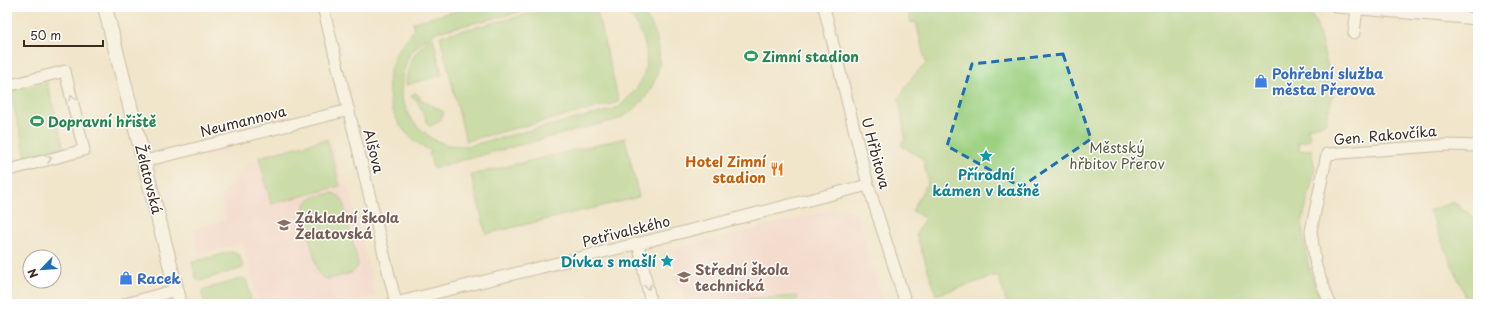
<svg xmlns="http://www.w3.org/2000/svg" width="1485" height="311" viewBox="0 0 1485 311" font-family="'Playpen Sans',sans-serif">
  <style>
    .built { fill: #f7cfd0 }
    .green { fill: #9dd080; stroke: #6c7d4f }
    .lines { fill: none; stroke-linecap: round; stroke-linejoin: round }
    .minor-casing { stroke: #968874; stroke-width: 13 }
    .major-casing { stroke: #968874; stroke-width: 16 }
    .minor { stroke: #fff; stroke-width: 11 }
    .major { stroke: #fff; stroke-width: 14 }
    .oneway { stroke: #a79f9a }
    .marked { fill: none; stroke: #1f6fb2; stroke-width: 3; stroke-dasharray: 8 5; stroke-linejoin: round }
    .labels { text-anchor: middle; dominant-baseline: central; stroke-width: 3; stroke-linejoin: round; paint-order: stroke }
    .leisure-label { font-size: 14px; font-weight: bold; fill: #27864d; stroke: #fff; text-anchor: start }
    .shop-label { font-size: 14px; font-weight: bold; fill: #366cbe; stroke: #fff; text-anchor: start }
    .street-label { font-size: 14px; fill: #3b2a1e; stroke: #fff }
    .park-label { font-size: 14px; fill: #585c3b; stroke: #fff }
    .food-label { font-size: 14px; font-weight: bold; fill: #c56008; stroke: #fff; text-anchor: end }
    .culture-label { font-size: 14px; font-weight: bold; fill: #0d838f; stroke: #fff }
    .education-label { font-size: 14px; font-weight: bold; fill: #785e54; stroke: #fff; text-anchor: start }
  </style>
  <rect width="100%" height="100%" fill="#fff"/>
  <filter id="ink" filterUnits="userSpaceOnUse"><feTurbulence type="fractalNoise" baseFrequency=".025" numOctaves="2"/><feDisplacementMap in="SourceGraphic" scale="8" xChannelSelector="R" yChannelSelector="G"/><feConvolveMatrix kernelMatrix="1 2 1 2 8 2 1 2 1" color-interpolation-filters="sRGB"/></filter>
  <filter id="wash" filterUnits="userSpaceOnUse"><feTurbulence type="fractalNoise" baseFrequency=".012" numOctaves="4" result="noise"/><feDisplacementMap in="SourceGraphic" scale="16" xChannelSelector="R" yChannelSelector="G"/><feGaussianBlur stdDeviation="0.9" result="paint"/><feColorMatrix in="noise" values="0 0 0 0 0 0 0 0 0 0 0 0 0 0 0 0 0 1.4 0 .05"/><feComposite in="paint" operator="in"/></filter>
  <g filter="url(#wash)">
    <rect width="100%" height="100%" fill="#f1e5ca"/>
    <!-- built -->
    <g class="built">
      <path d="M331,138l12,48 5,-1 28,111 -29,8h-89l-16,-61 -43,11 -7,-25 34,-9 -6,-23 32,-38 5,1 2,-4z"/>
      <path d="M844,207l13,6 27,91h-200l-2,-18h-7l-2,-37z"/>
    </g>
    <!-- green -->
    <g class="green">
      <path d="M473,7h68l-104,25 -16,10 -13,15 -6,20 -1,19 8,20 10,12 14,11 14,6 21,1 139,-35c4,-1 9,-3 12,-4 3,-2 6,-6 9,-9 29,-27 22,-69 -9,-91h18c38,35 25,90 -18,112l-186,49 -4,-15 4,-1c-9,-5 -18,-9 -25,-17 -21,-21 -26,-58 -11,-83 5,-8 11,-15 17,-22l-1,-8z"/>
      <path d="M557,7h39l23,95 -153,39 -26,-105z"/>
      <path d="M907,7h345l59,7 6,11 17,66 -9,33 -17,4 2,12 -12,3 2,8 11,-2 4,20 -13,54 6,41 13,40h-314l-9,-29 -62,20 -2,-7 -18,-54 9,-16 -13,-7 16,-30 -5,-22 -22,-14 4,-7 -6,-40 14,-22 13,-12 -10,-42 -5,1z"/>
      <path d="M433,37l9,38 -36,10c0,-19 10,-38 27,-48z"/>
      <path d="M47,82l18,70 -38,9 -17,-70z"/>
      <path d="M415,92l5,5 -1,1 25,14c-2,8 -7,12 -15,14l-12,-26 -6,-3z"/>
      <path d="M625,138l14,59 -153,37 -15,-59z"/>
      <path d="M327,139l13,47 -69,18 -12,-47z"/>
      <path d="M333,193l6,3 4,5 15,63 -2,5 -4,4 -23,6 -6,-1 -5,-5 -15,-63c2,-14 17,-14 30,-17z"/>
      <path d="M1453,202l25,18v84h-12l-1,-9 -36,-84z"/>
      <path d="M231,252l8,2 4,12v2l-44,13 -3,-3 -4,-16z"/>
      <path d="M243,278l4,3 5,23h-47l-3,-10 1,-4z"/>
      <path d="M797,296v8h-48v-5z"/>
    </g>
  </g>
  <g filter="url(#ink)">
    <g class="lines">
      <!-- minor casing -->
      <g class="minor-casing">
        <g id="minor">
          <path d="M323,7l73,296"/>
          <path d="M824,7l44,178 38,119"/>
          <path d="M1337,7l141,12"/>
          <path d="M1354,33l3,-25"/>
          <path d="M7,86l58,-15 19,79 -71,19"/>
          <path d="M145,161l204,-51"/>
          <path d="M638,243l13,61"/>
          <path d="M125,304l51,-14"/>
          <path d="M391,304l261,-64 216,-55"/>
          <path d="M1330,304l-14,-37 -5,-36 16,-77 119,-9 32,1"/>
        </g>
      </g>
      <!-- major casing -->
      <g class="major-casing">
        <path id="major" d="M105,7l75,297"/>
      </g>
      <!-- minor -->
      <use href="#minor" class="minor"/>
      <!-- major -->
      <use href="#major" class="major"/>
    </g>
    <!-- one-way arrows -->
    <defs><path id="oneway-chevron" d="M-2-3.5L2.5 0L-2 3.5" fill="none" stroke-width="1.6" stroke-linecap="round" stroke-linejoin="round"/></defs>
    <g class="oneway">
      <use href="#oneway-chevron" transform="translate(72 98) rotate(-103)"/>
      <use href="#oneway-chevron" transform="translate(49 159) rotate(-15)"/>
      <use href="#oneway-chevron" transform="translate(648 287) rotate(78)"/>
    </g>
  </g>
  <!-- marked area -->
  <path d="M0 0H1485V311H0ZM1063,54l28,85 -70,48 -74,-41 25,-82z" fill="#f1e5ca" fill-opacity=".55" fill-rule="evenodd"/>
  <path class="marked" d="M1063,54l28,85 -70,48 -74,-41 25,-82z"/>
  <!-- icons -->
  <defs>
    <g id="stadium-bare" transform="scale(1.08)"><path d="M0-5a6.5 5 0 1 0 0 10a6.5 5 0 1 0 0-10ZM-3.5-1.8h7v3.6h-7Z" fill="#2e9e5b" stroke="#fff" stroke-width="2.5" paint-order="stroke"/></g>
    <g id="shop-bare" transform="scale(1.08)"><path d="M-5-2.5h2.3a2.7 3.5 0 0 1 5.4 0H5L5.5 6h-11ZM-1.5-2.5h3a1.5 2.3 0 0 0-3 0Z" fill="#3f7fe0" stroke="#fff" stroke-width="2.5" paint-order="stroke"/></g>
    <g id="sight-bare" transform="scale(1.08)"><path d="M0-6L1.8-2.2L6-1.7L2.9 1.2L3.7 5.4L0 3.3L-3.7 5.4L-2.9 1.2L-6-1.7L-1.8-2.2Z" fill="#0f9aa8" stroke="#fff" stroke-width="2.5" paint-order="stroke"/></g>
    <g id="restaurant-bare" transform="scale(1.08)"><path d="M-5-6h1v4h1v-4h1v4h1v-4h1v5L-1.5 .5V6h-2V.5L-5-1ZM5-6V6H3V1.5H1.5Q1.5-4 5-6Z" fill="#e8710a" stroke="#fff" stroke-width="2.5" paint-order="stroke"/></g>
    <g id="school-bare" transform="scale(1.08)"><path d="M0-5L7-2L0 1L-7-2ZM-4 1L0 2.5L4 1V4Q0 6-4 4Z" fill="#8d6e63" stroke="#fff" stroke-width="2.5" paint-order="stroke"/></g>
  </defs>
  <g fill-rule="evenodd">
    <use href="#stadium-bare" x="751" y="56"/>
    <use href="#shop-bare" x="1261" y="81"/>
    <use href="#stadium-bare" x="37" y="121"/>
    <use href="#sight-bare" x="986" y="156"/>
    <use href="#restaurant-bare" x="777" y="169"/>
    <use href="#school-bare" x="284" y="225"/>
    <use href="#sight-bare" x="667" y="261"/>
    <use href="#school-bare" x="684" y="277"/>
    <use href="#shop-bare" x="126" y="278"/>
  </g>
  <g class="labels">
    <!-- leisure labels -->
    <g class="leisure-label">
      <text x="762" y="56">Zimní stadion</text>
      <text x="48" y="121">Dopravní hřiště</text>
    </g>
    <!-- shop labels -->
    <g class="shop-label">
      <text x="1272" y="73">Pohřební služba<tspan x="1272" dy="16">města Přerova</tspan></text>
      <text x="137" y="278">Racek</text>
    </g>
    <!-- street labels -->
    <g class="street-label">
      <text transform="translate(243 121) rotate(-14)">Neumannova</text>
      <text transform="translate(1385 135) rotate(-5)">Gen. Rakovčíka</text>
      <text transform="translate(374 151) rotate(76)">Alšova</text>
      <text transform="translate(876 153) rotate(75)">U Hřbitova</text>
      <text transform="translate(149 179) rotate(76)">Želatovská</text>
      <text transform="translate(626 231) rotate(-14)">Petřivalského</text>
    </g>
    <!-- park labels -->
    <g class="park-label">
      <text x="1117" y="147">Městský<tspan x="1117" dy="16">hřbitov Přerov</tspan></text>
    </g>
    <!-- food labels -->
    <g class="food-label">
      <text x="766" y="161">Hotel Zimní<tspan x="766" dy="16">stadion</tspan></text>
    </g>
    <!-- culture labels -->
    <g class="culture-label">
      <text x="986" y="174">Přírodní<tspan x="986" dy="16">kámen v kašně</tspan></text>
      <text x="656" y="261" text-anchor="end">Dívka s mašlí</text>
    </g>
    <!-- education labels -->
    <g class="education-label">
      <text x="295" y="217">Základní škola<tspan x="295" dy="16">Želatovská</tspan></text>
      <text x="695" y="269">Střední škola<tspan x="695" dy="16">technická</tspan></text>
    </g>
  </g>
  <!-- margin -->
  <rect width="1485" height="311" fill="none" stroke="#fff" stroke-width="24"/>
  <!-- north arrow -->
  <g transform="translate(42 269) rotate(245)"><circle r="19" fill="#ffffff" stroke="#b1aaa5"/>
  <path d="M0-3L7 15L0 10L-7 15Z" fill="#1f6fb2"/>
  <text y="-6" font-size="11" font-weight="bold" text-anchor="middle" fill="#3b2a1e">N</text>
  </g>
  <!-- scale -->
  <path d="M24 40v6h79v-6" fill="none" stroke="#3b2a1e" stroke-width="2"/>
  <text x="30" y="40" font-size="12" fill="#3b2a1e" stroke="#ffffff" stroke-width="3" paint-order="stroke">50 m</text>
</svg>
